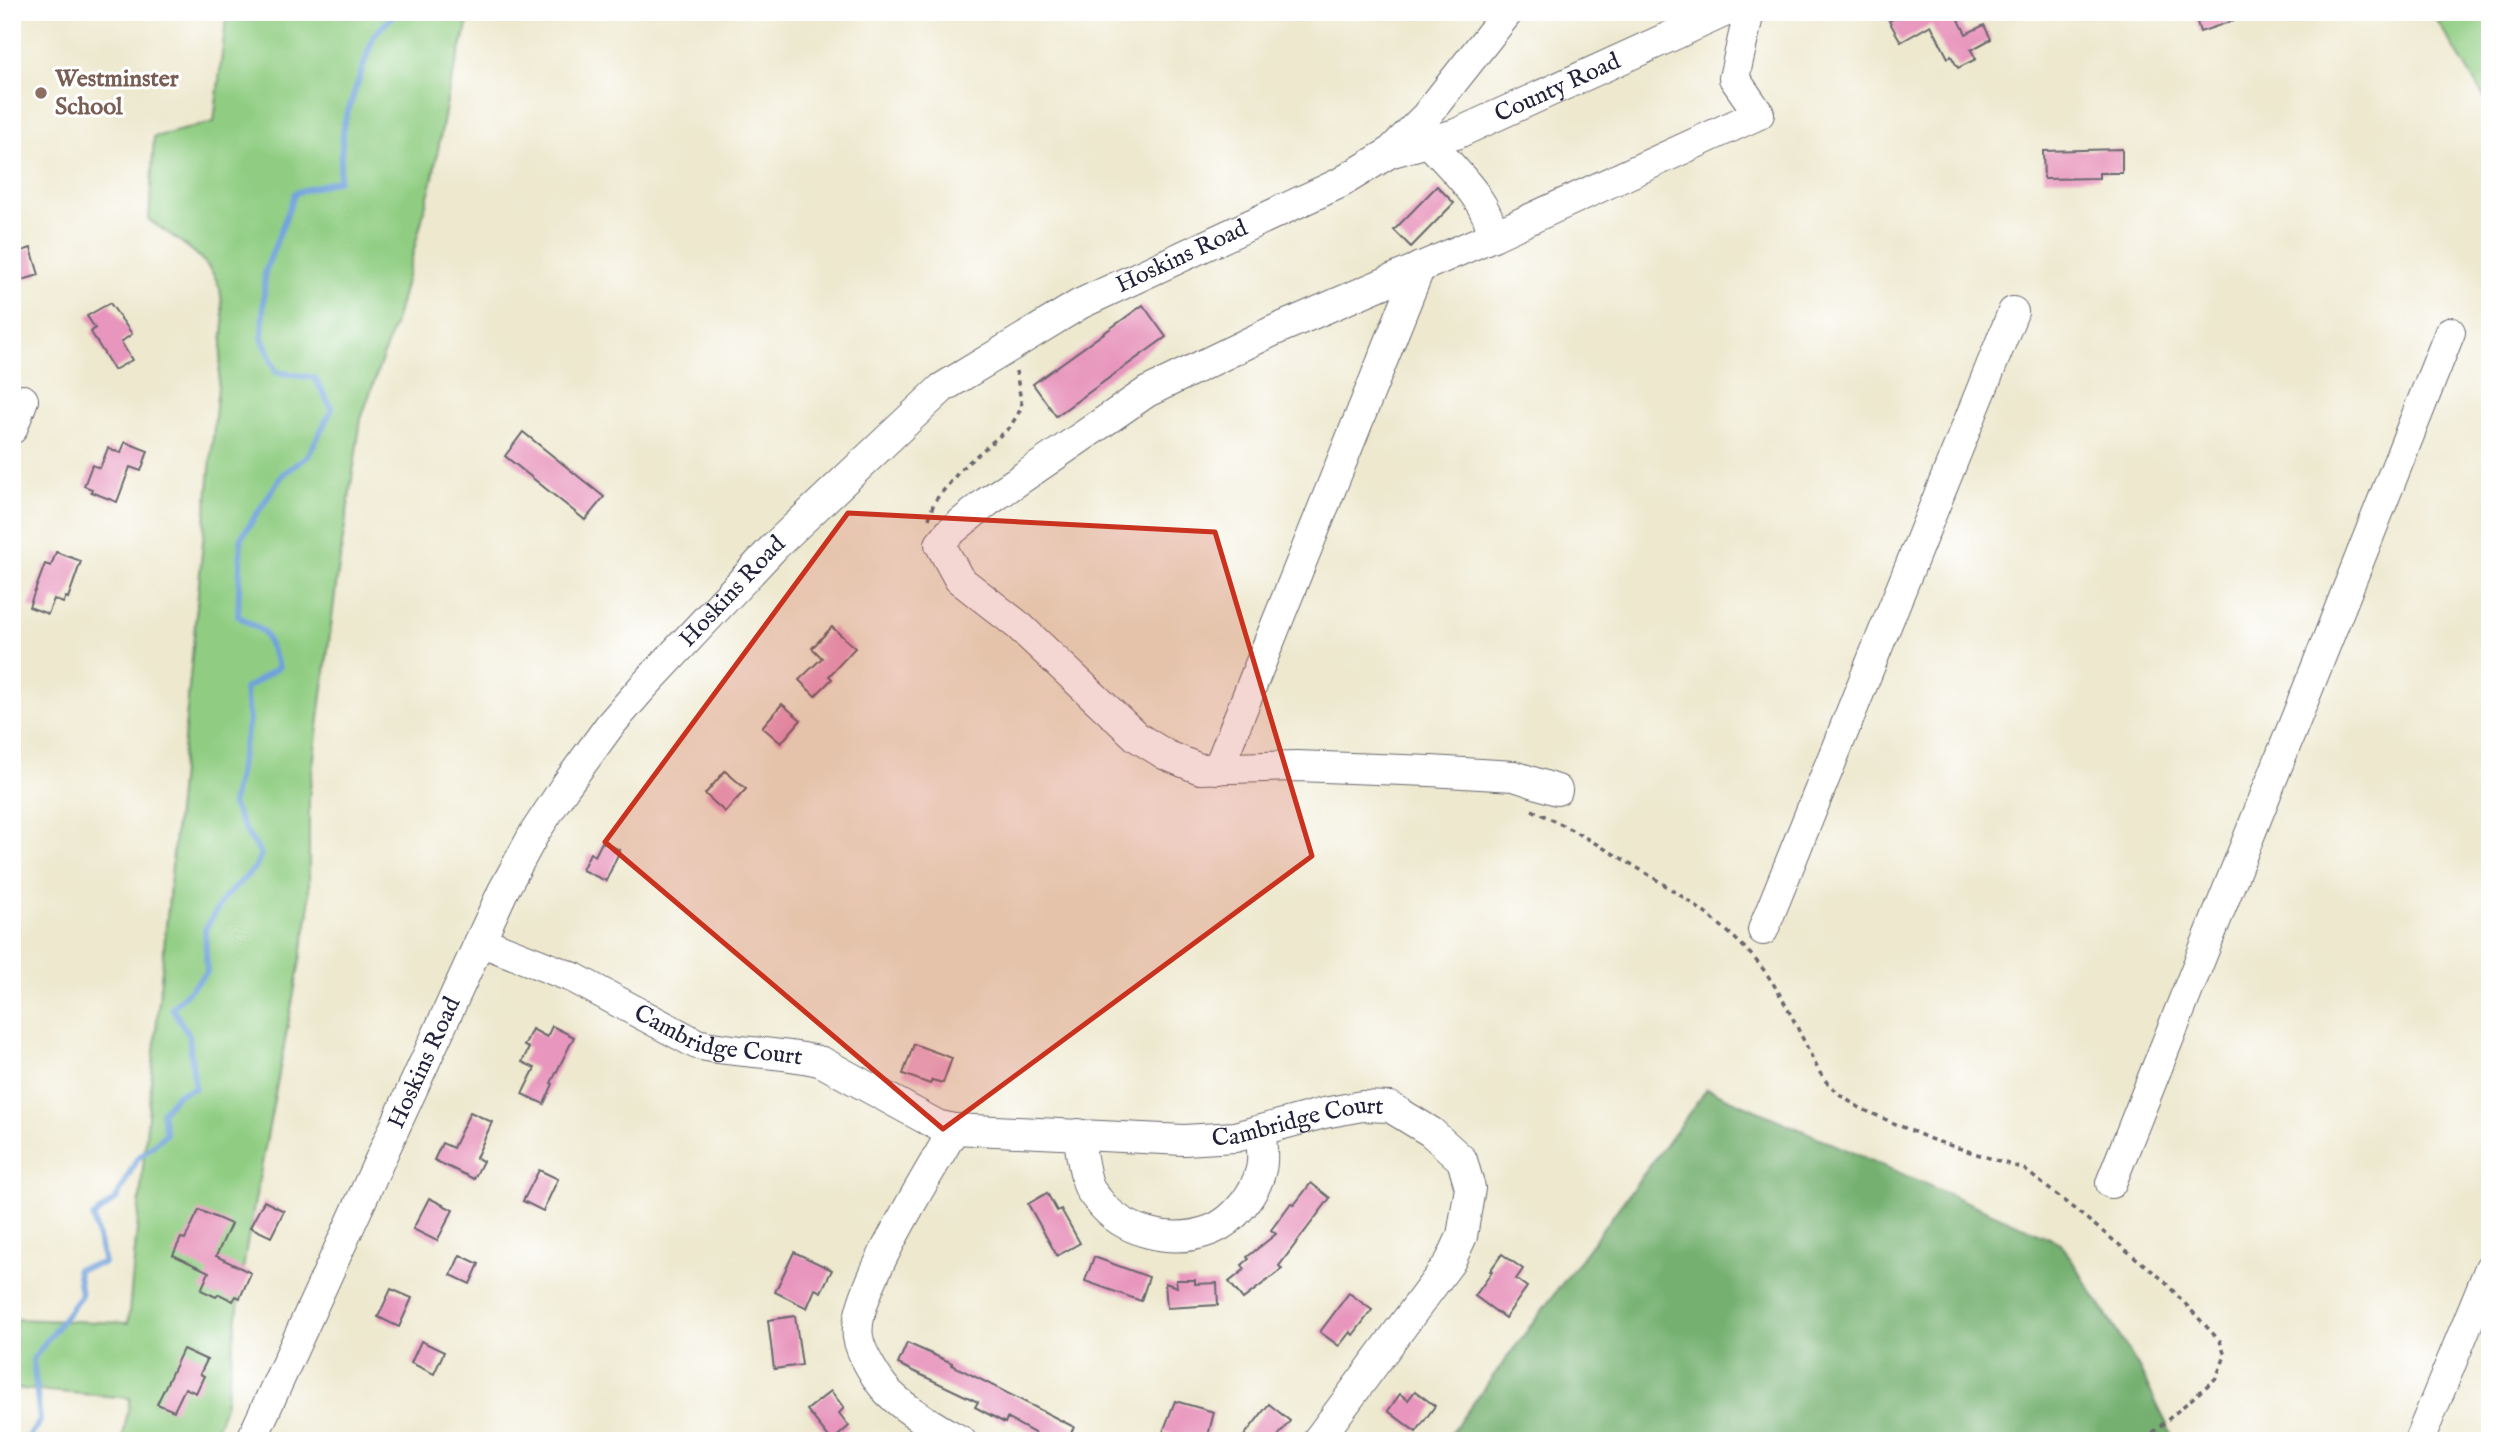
<svg xmlns="http://www.w3.org/2000/svg" width="2502" height="1453" viewBox="0 0 2502 1453" font-family="'IM FELL English',serif">
  <style>
    .green { fill: #90cd82; stroke: #59785e; stroke-width: 2 }
    .forest { fill: #74b070; stroke: #4b6956; stroke-width: 2 }
    .lines { fill: none; stroke-linecap: round; stroke-linejoin: round }
    .stream { stroke: #6fa1da; stroke-width: 6 }
    .building { fill: #e896bd }
    .minor-casing { stroke: #69676e; stroke-width: 32 }
    .path { stroke: #69676e; stroke-width: 3.5; stroke-dasharray: 5 5; stroke-linecap: butt }
    .minor { stroke: #fff; stroke-width: 30 }
    .marked { fill: #c8321e; fill-opacity: 0.2; stroke: #c8321e; stroke-width: 5; stroke-linejoin: round }
    .education-dot { fill: #8d6e63; stroke: #fff; stroke-width: 2.5 }
    .labels { text-anchor: middle; dominant-baseline: central; stroke-width: 6; stroke-linejoin: round; paint-order: stroke }
    .education-label { font-size: 24px; font-weight: bold; fill: #785e54; stroke: #fff; text-anchor: start }
    .street-label { font-size: 24px; fill: #22223b; stroke: #fff }
  </style>
  <rect width="100%" height="100%" fill="#fff"/>
  <filter id="ink" filterUnits="userSpaceOnUse"><feTurbulence type="fractalNoise" baseFrequency=".0143" numOctaves="2"/><feDisplacementMap in="SourceGraphic" scale="14" xChannelSelector="R" yChannelSelector="G"/><feConvolveMatrix kernelMatrix="1 2 1 2 8 2 1 2 1" color-interpolation-filters="sRGB"/></filter>
  <filter id="wash" filterUnits="userSpaceOnUse"><feTurbulence type="fractalNoise" baseFrequency=".00686" numOctaves="4" result="noise"/><feDisplacementMap in="SourceGraphic" scale="28" xChannelSelector="R" yChannelSelector="G"/><feGaussianBlur stdDeviation="1.57" result="paint"/><feColorMatrix in="noise" values="0 0 0 0 0 0 0 0 0 0 0 0 0 0 0 0 0 1.4 0 .05"/><feComposite in="paint" operator="in"/></filter>
  <g filter="url(#wash)">
    <rect width="100%" height="100%" fill="#ede8ce"/>
    <!-- green -->
    <g class="green">
      <path d="M227,12h244l-22,78 -16,87 -37,142 -35,100 -24,160 -28,217v117l-63,336 -21,157 -13,35h-90l8,-43 -118,-10v-69l116,4 96,-1000c-2,-11 -2,-23 -4,-34 -10,-33 -45,-50 -71,-69l5,-83 60,-15z"/>
      <path d="M2432,12h58v95z"/>
    </g>
    <!-- forest -->
    <path class="forest" d="M1707,1089l354,154 77,123 37,75h-730z"/>
    <g class="lines">
      <!-- stream -->
      <path class="stream" d="M26,1441l14,-20 -7,-62 48,-64 -4,-26 27,-6 -11,-46 23,-18 21,-40 29,-25 -4,-22 16,-18 17,-6 -6,-53 -17,-27 35,-36 -2,-43 20,-32 30,-29 6,-14 -15,-22 -14,-28 17,-83 -4,-32 34,-22 -15,-35 -26,-16 3,-78 42,-64 25,-18 24,-47 -17,-31 -39,-6 -14,-35 3,-65 30,-79 44,-13 5,-57 30,-88 23,-23"/>
    </g>
    <g id="blocks">
      <!-- building -->
      <g class="building">
        <path d="M1906,12h49l11,22 18,-9 7,14 -20,11 5,9 -18,9 -7,-12 -3,2 -17,-33 -30,17 -12,-21z"/>
        <path d="M2194,12h56v3l-50,17z"/>
        <path d="M2122,149v24h-23v5l-55,1 -1,-28z"/>
        <path d="M1437,186l17,17 -43,44 -17,-17z"/>
        <path d="M31,248l8,27 -27,8v-29z"/>
        <path d="M110,303l22,31 -11,8 11,18 -18,10 -23,-38 4,-4 -8,-12z"/>
        <path d="M1143,305l23,32 -110,79 -23,-32z"/>
        <path d="M523,432l81,65 -19,23 -80,-64z"/>
        <path d="M125,442l23,9 -7,20 -11,-4 -13,35 -26,-10 1,-3 -8,-3 8,-21 8,3 8,-20 13,5z"/>
        <path d="M56,552l25,9 -13,37 -2,-1 -3,6 -9,-4 -6,15 -19,-7 16,-43 6,2z"/>
        <path d="M832,627l23,21 -26,28 3,3 -17,17 -16,-16 23,-22 -10,-10z"/>
        <path d="M782,704l19,16 -20,23 -19,-16z"/>
        <path d="M725,771l21,18 -21,23 -20,-18z"/>
        <path d="M602,842l18,8 -14,31 -24,-11 8,-17 5,3z"/>
        <path d="M552,1026l22,11 -23,46 2,1 -9,20 -22,-10 13,-26 -13,-6 7,-14 -5,-2 8,-17 15,8z"/>
        <path d="M914,1044l38,14 -9,25 -11,-3 -2,4 -27,-10z"/>
        <path d="M470,1112l22,10 -16,36 7,3 -9,18 -40,-19 8,-17 11,5z"/>
        <path d="M539,1170l19,9 -15,32 -20,-10z"/>
        <path d="M1311,1183l19,15 -51,68 3,3 -39,30 -14,-17 16,-13 -3,-4 7,-6 -2,-2 29,-23 -5,-4 20,-27 3,2z"/>
        <path d="M1047,1193l10,18 4,-2 19,34 -23,13 -29,-52z"/>
        <path d="M429,1198l24,12 -16,31 -24,-12z"/>
        <path d="M264,1201l20,10 -13,26 -21,-10z"/>
        <path d="M199,1210l32,14 -15,32 35,17 -11,25 -4,-2 -3,5 -14,-7 -3,3 -15,-7 8,-18 -36,-17 8,-17 4,1z"/>
        <path d="M794,1252l38,18 -11,22 -6,-3 -8,19 -32,-16z"/>
        <path d="M1502,1254l21,15 -7,10 11,8 -22,31 -30,-22 17,-24 -2,-1z"/>
        <path d="M460,1255l19,9 -9,20 -19,-9z"/>
        <path d="M1094,1257l55,20 -8,24 -56,-20z"/>
        <path d="M1176,1280h19v4l22,-1 1,22 -51,3 -2,-25 12,4z"/>
        <path d="M391,1289l21,9 -13,29 -21,-10z"/>
        <path d="M1349,1293l23,17 -19,25 -3,-3 -11,14 -19,-14z"/>
        <path d="M795,1316l7,49 -28,4 -6,-49z"/>
        <path d="M421,1341l23,11 -10,22 -23,-11z"/>
        <path d="M907,1343l45,20v2l122,62 -7,14h-32l3,-6 -31,-17 -2,5 -30,-16 3,-5 -80,-38z"/>
        <path d="M183,1349l24,11 -7,14 4,2 -8,17 -11,-5 -11,23 -17,-7z"/>
        <path d="M831,1391l13,17 -5,5 10,13 -17,15 -25,-31z"/>
        <path d="M1415,1391l20,15 -19,26 -28,-21 12,-17 8,6z"/>
        <path d="M1175,1401l39,11 -7,28 -22,-6 -1,3 -21,-5z"/>
        <path d="M1269,1404l21,17 -16,20h-34z"/>
      </g>
    </g>
  </g>
  <g filter="url(#ink)">
    <use href="#blocks" fill-opacity="0" stroke="#69676e" stroke-width="2"/>
    <g class="lines">
      <!-- minor casing -->
      <g class="minor-casing">
        <g id="minor">
          <path d="M1429,142c23,27 59,57 64,94"/>
          <path id="s1" d="M1392,152l64,-18 268,-122"/>
          <path d="M12,429l11,-29"/>
          <path d="M1218,769l202,-502"/>
          <path d="M1557,790l-43,-14 -84,-5 -133,-5 -97,3 -34,-14 -29,-18 -118,-111 -60,-47 -19,-35 10,-12 37,-30 160,-110 126,-61 220,-95 266,-122 -25,-36 15,-66"/>
          <path d="M1763,930l250,-618"/>
          <path id="s2" d="M480,941l94,37 123,66c41,10 84,7 125,18l115,63 17,4c-23,42 -103,165 -96,208 2,15 20,45 31,56 17,17 50,37 72,48"/>
          <path id="s3" d="M954,1129l230,11 51,-3 89,-24 38,-7 28,1 41,25 31,28 8,28 -8,48 -12,26 -133,179"/>
          <path d="M1078,1134c3,16 5,37 11,53 1,4 6,9 9,13 25,33 74,45 113,30 23,-9 45,-37 50,-61 3,-11 0,-26 0,-38"/>
          <path d="M2111,1183l339,-851"/>
          <path id="s4" d="M251,1441l252,-550 32,-59 29,-44 46,-63 32,-37 133,-142 167,-158 138,-84 260,-121 49,-30 37,-37 82,-104"/>
          <path d="M2419,1441l71,-173"/>
        </g>
      </g>
      <!-- path -->
      <g class="path">
        <path d="M929,519l5,-17 28,-34 48,-41 12,-20 -6,-36"/>
        <path d="M1532,810c31,14 59,31 89,48 50,30 102,62 139,107 25,32 41,72 60,108l8,11 16,14 18,11 68,30 94,30 137,109 59,63 5,15 -9,22 -73,63"/>
      </g>
      <!-- minor -->
      <use href="#minor" class="minor"/>
    </g>
  </g>
  <!-- marked area -->
  <path class="marked" d="M848,513l367,19 97,324 -369,273 -338,-287z"/>
  <!-- markers -->
  <circle class="education-dot" cx="41" cy="93" r="7"/>
  <g class="labels">
    <!-- education labels -->
    <g class="education-label">
      <text x="55" y="79">Westminster<tspan x="55" dy="28">School</tspan></text>
    </g>
    <!-- street labels -->
    <g class="street-label">
      <text stroke="none"><textPath href="#s1" startOffset="178">County Road</textPath></text>
      <text stroke="none"><textPath href="#s4" startOffset="1550">Hoskins Road</textPath></text>
      <text stroke="none"><textPath href="#s4" startOffset="984">Hoskins Road</textPath></text>
      <text stroke="none"><textPath href="#s2" startOffset="259">Cambridge Court</textPath></text>
      <text stroke="none"><textPath href="#s4" startOffset="416">Hoskins Road</textPath></text>
      <text stroke="none"><textPath href="#s3" startOffset="346">Cambridge Court</textPath></text>
    </g>
  </g>
  <!-- margin -->
  <rect width="2502" height="1453" fill="none" stroke="#fff" stroke-width="42"/>
</svg>
